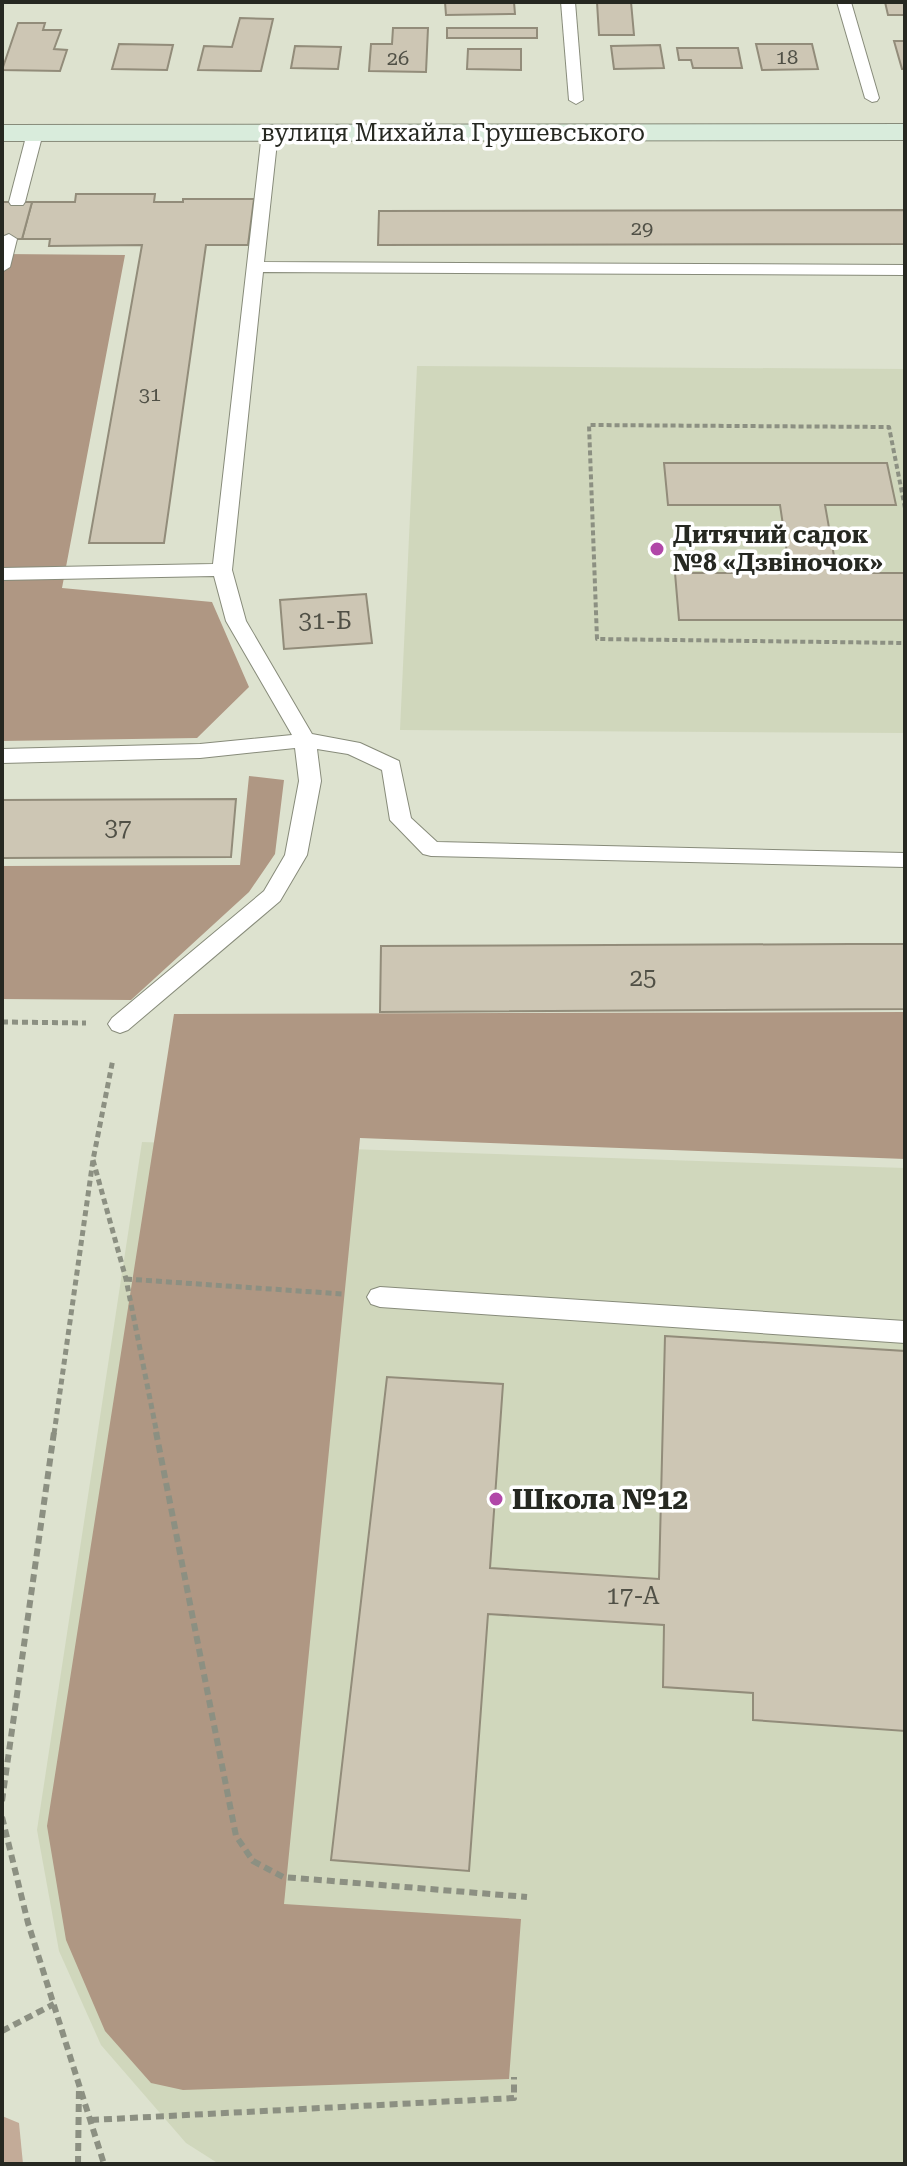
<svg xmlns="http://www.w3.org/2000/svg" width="907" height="2166" viewBox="0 0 907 2166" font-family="'Roboto Serif',serif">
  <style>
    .built { fill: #d0d7bc }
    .green { fill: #c3ab98 }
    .forest { fill: #af9783 }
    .building { fill: #cdc6b4; stroke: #928c7a; stroke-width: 2 }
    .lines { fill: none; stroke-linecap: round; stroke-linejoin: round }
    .lane-casing { stroke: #878b7a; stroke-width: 2 }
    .secondary-casing { stroke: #878b7a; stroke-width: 2 }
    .path-far2 { stroke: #8c9082; stroke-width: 4; stroke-dasharray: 5 3; stroke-linecap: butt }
    .path-far1 { stroke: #8c9082; stroke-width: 5; stroke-dasharray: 6 4; stroke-linecap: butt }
    .path { stroke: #8c9082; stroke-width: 6; stroke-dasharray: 8 5; stroke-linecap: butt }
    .lane { fill: #fff; fill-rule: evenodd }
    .secondary { fill: #d9ecdc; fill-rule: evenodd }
    .poi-dot { fill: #b147a8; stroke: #fff; stroke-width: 3 }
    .labels { text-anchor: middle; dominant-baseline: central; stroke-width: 7; stroke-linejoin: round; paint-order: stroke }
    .far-number-label { font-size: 20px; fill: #505046 }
    .far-street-label { font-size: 24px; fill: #262821; stroke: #fff }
    .far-poi-label { font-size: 24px; font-weight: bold; fill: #262821; stroke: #fff; text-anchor: start }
    .number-label { font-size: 24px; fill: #505046 }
    .poi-label { font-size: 28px; font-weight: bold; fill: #262821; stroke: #fff; text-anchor: start }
  </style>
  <rect width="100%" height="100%" fill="#dde2cf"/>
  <!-- built -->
  <g class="built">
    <path d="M417,366l488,3v364l-505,-3z"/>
    <path d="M142,1142l763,26v996h-686l-33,-21 -85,-98 -42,-94 -22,-121z"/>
  </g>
  <!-- green -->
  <path class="green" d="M2,2116l17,7 4,41h-21z"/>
  <!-- forest -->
  <g class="forest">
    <path d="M2,254l123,1 -63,333 150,14 37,85 -52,51 -195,3z"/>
    <path d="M249,776l35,4 -9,74 -26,38 -118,108 -129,-1v-133l238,-1z"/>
    <path d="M905,1012v147l-545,-21 -76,766 237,15 -12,160 -326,11 -32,-7 -46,-52 -39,-91 -19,-114 127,-812z"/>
  </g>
  <!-- building -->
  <g class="building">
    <path d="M445,2h69l1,12 -69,1z"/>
    <path d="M597,2h34l3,33h-35z"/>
    <path d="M885,2h20v13h-17z"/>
    <path d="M240,18l33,1 -12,52 -63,-1 6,-24 28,1z"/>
    <path d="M18,23h27l-2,7h18l-7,19 13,1 -7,21 -58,-1z"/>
    <path d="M393,28h35l-2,44 -57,-1 2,-27h21z"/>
    <rect x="447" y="28" width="90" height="10"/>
    <path d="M894,41h11v28h-3z"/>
    <path d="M119,44l54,1 -6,25 -55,-1z"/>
    <path d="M756,44h56l6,25 -56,1z"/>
    <path d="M660,45l4,23 -50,1 -3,-23z"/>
    <path d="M295,46l46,1 -3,22 -47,-1z"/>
    <path d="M677,48h61l4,20h-49l-2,-8h-12z"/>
    <path d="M468,49h53v21l-54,-1z"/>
    <path d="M76,194h79l-1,8h29v-3h71l-6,46h-42l-42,298h-75l53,-298 -93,1 1,-7h-28l10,-37h43z"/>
    <path d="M2,202h30l-10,37h-20z"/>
    <path d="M905,210v34l-527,1 1,-34z"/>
    <path d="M664,463h223l9,42h-71l12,68h68v47h-226l-4,-47h115l-10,-68h-112z"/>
    <path d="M366,594l6,49 -88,6 -4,-49z"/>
    <path d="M236,799l-5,58 -229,1v-58z"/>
    <path d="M851,944h54v65l-525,3 1,-66z"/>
    <path d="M665,1336l240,15v380l-152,-11v-27l-90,-6 1,-62 -176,-11 -19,257 -138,-11 56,-483 116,7 -13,184 169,11z"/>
  </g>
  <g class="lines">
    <!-- lane casing -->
    <g class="lane-casing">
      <g id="lane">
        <path d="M561,2h14l8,98 -7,4 -7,-4z"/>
        <path d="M837,2h14l28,96 -2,3 -5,1 -7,-4z"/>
        <path d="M35,128l8,5 -18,69 -2,3h-12l-2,-3 18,-69z"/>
        <path d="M270,128l8,5 -14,129 641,3v10l-642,-3 -31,298 14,51 66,113 48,9 39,18 12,57 26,24 468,11v14l-474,-11 -8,-2 -33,-34 -8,-50 -34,-16 -31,-5 4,32 -14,74 -27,46 -152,129 -8,3 -8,-3 -4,-6 4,-6 152,-127 21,-36 14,-74 -4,-33 -95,10 -198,5v-14l198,-5 92,-9 -66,-114 -12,-45 -212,4v-12l211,-4 49,-431z"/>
        <path d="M9,234l8,5 -7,28 -8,5v-35z"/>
        <path d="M380,1287l525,34v22l-525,-36 -9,-3 -4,-7 4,-7z"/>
      </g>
    </g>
    <!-- secondary casing -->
    <g class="secondary-casing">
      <path id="secondary" d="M905,124v16l-903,1v-16z"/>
    </g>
    <!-- path-far2 -->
    <path class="path-far2" d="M905,508l-16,-81 -300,-2 8,214 308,4"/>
    <!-- path-far1 -->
    <g class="path-far1">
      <path d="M2,1022l84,1"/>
      <path d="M93,1160l33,119 31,155"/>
      <path d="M126,1279l217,15"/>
      <path d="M54,1434l39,-274 20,-101"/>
    </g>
    <!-- path -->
    <g class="path">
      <path d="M156,1432l80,404 17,25 30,16 244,20"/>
      <path d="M2,1801l52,-369"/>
      <path d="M2,1817l26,106 76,241"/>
      <path d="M2,2031l52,-27"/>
      <path d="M91,2120l423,-22v-21"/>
      <path d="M78,2164l1,-79"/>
    </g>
    <!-- lane -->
    <use href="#lane" class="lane"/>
    <!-- secondary -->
    <use href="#secondary" class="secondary"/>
  </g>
  <!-- markers -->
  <g class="poi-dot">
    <circle cx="657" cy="549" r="8"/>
    <circle cx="496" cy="1499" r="8"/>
  </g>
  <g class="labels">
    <!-- far-number labels -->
    <g class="far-number-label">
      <text x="787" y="57">18</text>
      <text x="398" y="58">26</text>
      <text x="642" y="228">29</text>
      <text x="150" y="394">31</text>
    </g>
    <!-- far-street labels -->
    <g class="far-street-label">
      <text x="453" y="133">вулиця Михайла Грушевського</text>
    </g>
    <!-- far-poi labels -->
    <g class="far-poi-label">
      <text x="673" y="535">Дитячий садок<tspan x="673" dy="28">№8 «Дзвіночок»</tspan></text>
    </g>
    <!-- number labels -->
    <g class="number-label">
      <text x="325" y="621">31-Б</text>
      <text x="118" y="828">37</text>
      <text x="643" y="978">25</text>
      <text x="633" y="1596">17-А</text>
    </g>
    <!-- poi labels -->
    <g class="poi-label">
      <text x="512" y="1499">Школа №12</text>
    </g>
  </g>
  <!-- border -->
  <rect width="907" height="2166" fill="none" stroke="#262821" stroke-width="8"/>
</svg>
